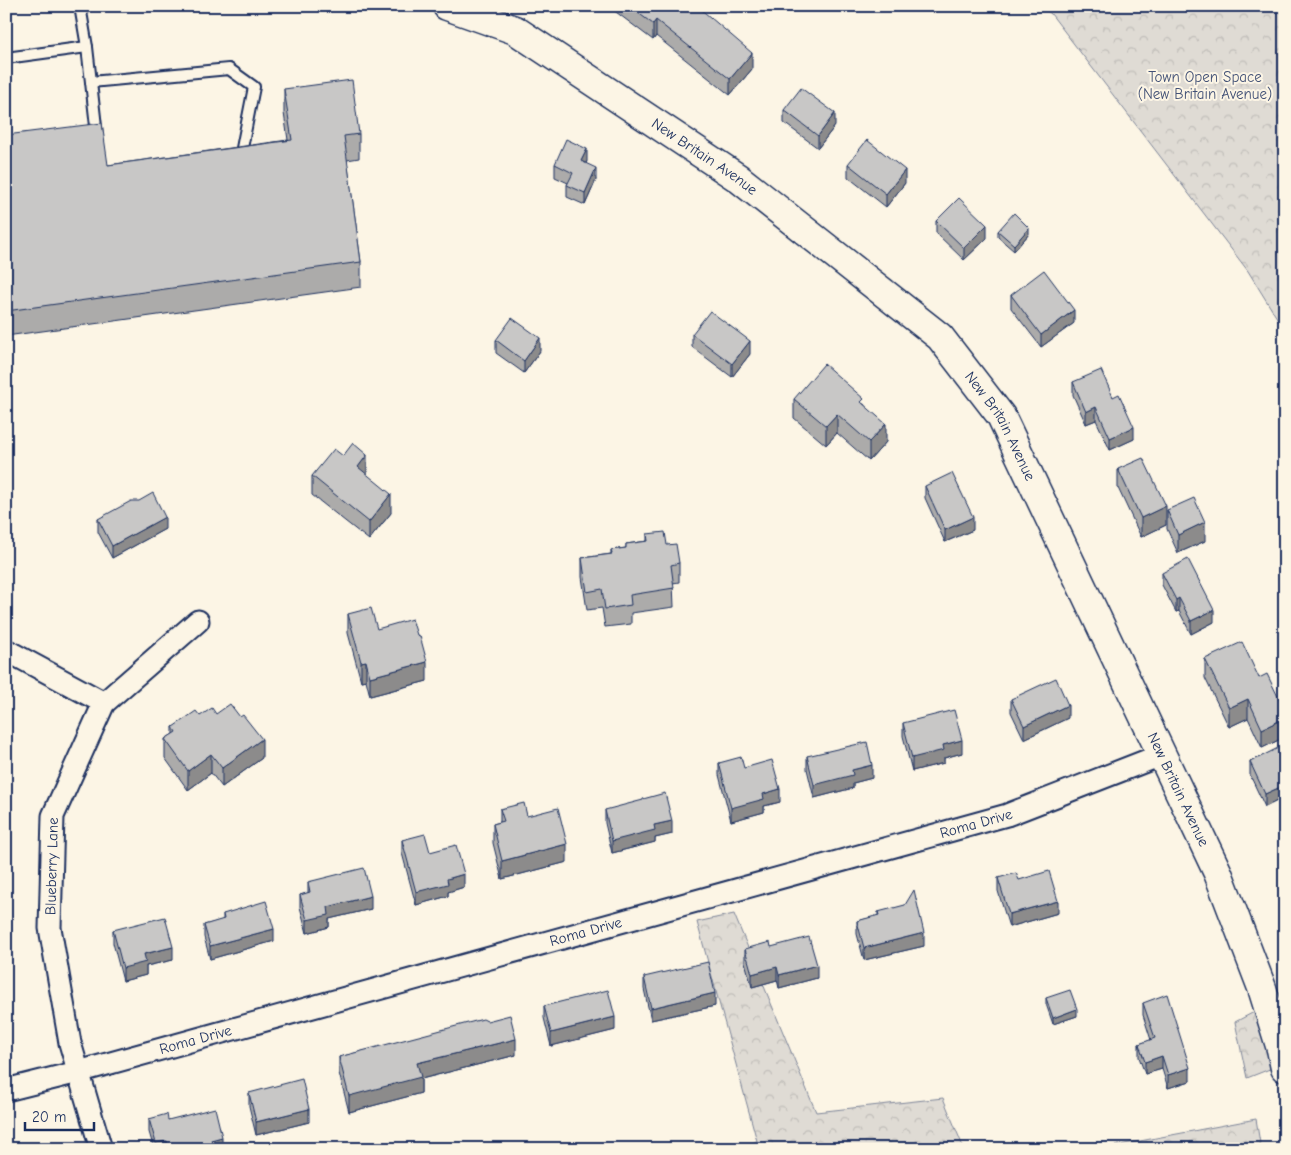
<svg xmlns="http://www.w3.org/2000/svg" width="1291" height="1155" viewBox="0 0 1291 1155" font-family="'Comic Neue',sans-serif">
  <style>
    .park { fill: url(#park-crowns); stroke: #7d8599 }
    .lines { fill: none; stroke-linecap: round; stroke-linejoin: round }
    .lane-casing { stroke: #1b2f5e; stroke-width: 14 }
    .street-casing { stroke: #1b2f5e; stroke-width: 25 }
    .secondary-casing { stroke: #1b2f5e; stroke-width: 31 }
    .lane { stroke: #fcf5e5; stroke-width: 10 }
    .street { stroke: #fcf5e5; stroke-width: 21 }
    .secondary { stroke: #fcf5e5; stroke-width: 28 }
    .wall { fill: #acabaa; stroke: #1b2f5e }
    .shaded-wall { fill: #8c8b8b; stroke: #1b2f5e }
    .building { fill: #c8c7c6; stroke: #1b2f5e }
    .labels { text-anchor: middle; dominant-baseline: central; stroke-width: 4; stroke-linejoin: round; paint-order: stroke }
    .park-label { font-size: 15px; fill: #425176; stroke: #fcf5e5 }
    .street-label { font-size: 15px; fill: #1b2f5e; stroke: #fcf5e5 }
  </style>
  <defs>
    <pattern id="park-crowns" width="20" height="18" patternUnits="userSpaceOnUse" patternTransform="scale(1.25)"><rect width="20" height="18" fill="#dfdbd4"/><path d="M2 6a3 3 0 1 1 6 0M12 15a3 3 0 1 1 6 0" fill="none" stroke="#bfbcb8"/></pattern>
  </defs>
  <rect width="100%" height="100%" fill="#fcf5e5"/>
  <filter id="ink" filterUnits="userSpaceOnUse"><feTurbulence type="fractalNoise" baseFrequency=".02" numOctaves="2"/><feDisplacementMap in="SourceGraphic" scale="10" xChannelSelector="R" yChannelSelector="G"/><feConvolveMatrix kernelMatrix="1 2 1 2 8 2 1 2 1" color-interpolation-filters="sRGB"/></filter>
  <g filter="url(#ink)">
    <!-- park -->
    <g class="park">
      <path d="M1041,6h226l18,5v320l-37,-60 -197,-257z"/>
      <path d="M734,914l82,198 127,-14 21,51h-226l19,-8 -60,-219z"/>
      <path d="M1285,996v67l-38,15 -12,-56z"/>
      <path d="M1256,1119l5,30h-163z"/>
    </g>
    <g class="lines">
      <!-- lane casing -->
      <g class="lane-casing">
        <g id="lane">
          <path d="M80,6l7,41 10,88"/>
          <path d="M6,58l81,-11"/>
          <path d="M91,82l138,-13 25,18 -12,61"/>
        </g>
      </g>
      <!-- street casing -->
      <g class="street-casing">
        <g id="street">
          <path d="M6,650l98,53"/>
          <path id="s1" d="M6,1090l72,-18 929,-257 154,-60"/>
          <path id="s2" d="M101,1149l-31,-106 -20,-115 3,-112 51,-113 94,-82"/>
        </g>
      </g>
      <!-- secondary casing -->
      <g class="secondary-casing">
        <g id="secondary">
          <path id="s3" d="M447,6l68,24 202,134 21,14 202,159 61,79 217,457 44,115 19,61 4,19"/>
        </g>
      </g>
      <!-- lane -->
      <use href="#lane" class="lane"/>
      <!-- street -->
      <use href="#street" class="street"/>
      <!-- secondary -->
      <use href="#secondary" class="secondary"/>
    </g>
    <!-- wall -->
    <g class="wall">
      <path d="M612,6h85l55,63 -22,26 -74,-59 -3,4 -41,-31z"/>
      <path d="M284,89l75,45v24l-12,2 14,102v25l-355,49v-201l102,30 180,-25 -4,-27z"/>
      <path d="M784,110l51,16 -17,22 -34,-25z"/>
      <path d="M587,161l-1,2 10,17 -11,25 -18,-8v-12l1,-2 -13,-6v-13z"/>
      <path d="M848,164l57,19 -19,24 -38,-30z"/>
      <path d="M936,221l51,17 -23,22 -28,-27z"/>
      <path d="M998,231l31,3 -15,17 -16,-14z"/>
      <path d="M1011,295l63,28 -33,24 -30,-39z"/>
      <path d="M692,334l58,20 -18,23 -40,-30z"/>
      <path d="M496,340l44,11 -16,22 -28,-20z"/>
      <path d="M1073,382l40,15 21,42 -24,11 -14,-30 -10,4 -13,-29z"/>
      <path d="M794,399l70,5 22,38 -17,19 -32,-28 -11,12 -32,-27z"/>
      <path d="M343,456l24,18 24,39 -22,27 -57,-45v-19z"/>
      <path d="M1118,469l48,56 -25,12 -23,-49z"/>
      <path d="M925,486l48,44 -28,12 -20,-44z"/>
      <path d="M1167,510l38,31 -27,12 -11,-24z"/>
      <path d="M98,519l67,10 -53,29 -14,-26z"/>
      <path d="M647,534l20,11 12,18v19l-6,1 1,24 -43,6v11l-26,3 -3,-19 -15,2 -5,-33v-19l29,-4v-4l15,-2v-4l21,-3z"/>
      <path d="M1162,573l52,49 -23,12 -12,-23 -3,1 -14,-27z"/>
      <path d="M348,614l29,15 50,52 -57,15 -4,-16 -5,1 -13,-48z"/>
      <path d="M1205,659l54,19 26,33v26l-23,11 -14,-30 -19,9 -24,-49z"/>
      <path d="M1011,699l57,19 -44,21 -13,-27z"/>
      <path d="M216,714l46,44 -40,29 -11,-14 -23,17 -23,-32v-19l8,-5v-7l27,-11z"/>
      <path d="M903,723l59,30 -18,5v5l-32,8 -9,-35z"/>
      <path d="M1285,746v51l-20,10 -15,-32v-13z"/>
      <path d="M807,756l65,22 -19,5v5l-39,10 -7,-29z"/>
      <path d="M719,763l25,5 36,34 -16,4v6l-33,9 -12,-46z"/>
      <path d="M500,809l27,7 40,46 -65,17 -9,-36v-19l7,-2z"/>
      <path d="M605,810l67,24 -17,4v4l-43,11 -7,-30z"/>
      <path d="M402,840l28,12 34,35 -16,5v4l-32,9 -14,-52z"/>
      <path d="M998,878l21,2 39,33 -49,14 -11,-36z"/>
      <path d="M308,882l63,27 -42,10v8l-22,6 -7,-26v-12l8,-2z"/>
      <path d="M878,912l46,34 -60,14 -7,-26v-13l21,-5z"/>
      <path d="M223,914l51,27 -64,18 -6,-22v-12l19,-5z"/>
      <path d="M113,930l60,30 -27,6v9l-23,6 -10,-38z"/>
      <path d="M771,947l46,31 -38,10 -2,-8 -25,7 -7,-25v-13z"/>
      <path d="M644,977l71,29 -64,14 -7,-31z"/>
      <path d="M6,985l2,18v16h-2z"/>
      <path d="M1046,998l31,18 -24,8 -7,-20z"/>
      <path d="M1143,1003l47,78 -22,7 -6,-19 -17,5 -6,-17v-13l12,-4 -8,-25z"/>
      <path d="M544,1006l71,24 -64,16 -7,-28z"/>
      <path d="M487,1021l29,34 -95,24v14l-72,19 -10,-39v-16z"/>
      <path d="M249,1093l60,29 -53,13 -7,-29z"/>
      <path d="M149,1119l19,1 54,29h-68l-5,-17z"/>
    </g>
    <!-- shaded-wall -->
    <g class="shaded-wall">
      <path d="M656,20v16l-3,4v-16z"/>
      <path d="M752,53v16l-22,26v-16z"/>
      <path d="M835,113v13l-17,22v-12z"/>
      <path d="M587,149v12l-6,12v-12z"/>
      <path d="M596,168v12l-11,25v-12z"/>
      <path d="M905,170v13l-19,24v-13z"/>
      <path d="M987,225v13l-23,22v-12z"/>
      <path d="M1029,228v6l-15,17v-6z"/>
      <path d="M1074,310v13l-33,24v-12z"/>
      <path d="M540,338v13l-16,22v-12z"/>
      <path d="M750,341v13l-18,23v-13z"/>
      <path d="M1096,407v13l-10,4v-12z"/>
      <path d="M837,414v19l-11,12v-19z"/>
      <path d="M886,424v18l-17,19v-19z"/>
      <path d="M1134,427v12l-24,11v-12z"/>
      <path d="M367,455v19l-9,12v-19z"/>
      <path d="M391,494v19l-22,27v-18z"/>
      <path d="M1166,506v19l-25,12v-19z"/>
      <path d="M165,517v12l-53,29v-12z"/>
      <path d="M973,517v13l-28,12v-12z"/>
      <path d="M1205,522v19l-27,12v-18z"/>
      <path d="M1179,598v13l-3,1v-12z"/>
      <path d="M1214,610v12l-23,12v-13z"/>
      <path d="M366,661v19l-5,1v-19z"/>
      <path d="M427,662v19l-57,15v-19z"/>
      <path d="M1248,699v19l-19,9v-19z"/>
      <path d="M1068,705v13l-44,21v-13z"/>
      <path d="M1285,718v19l-23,11v-19z"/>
      <path d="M262,739v19l-40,29v-19z"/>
      <path d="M962,740v13l-18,5v5l-32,8v-13l31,-13z"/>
      <path d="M211,754v19l-23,17v-19z"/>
      <path d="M872,765v13l-19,5v5l-39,10v-13l38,-15z"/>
      <path d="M1285,785v12l-20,10v-13z"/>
      <path d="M780,789v13l-16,4v6l-33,9v-13l32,-14z"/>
      <path d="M672,821v13l-17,4v4l-43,11v-12l42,-16z"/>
      <path d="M567,844v18l-65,17v-18z"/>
      <path d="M464,874v13l-16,5v4l-32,9v-13l31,-13z"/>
      <path d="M371,896v13l-42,10v8l-22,6v-13l21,-13z"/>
      <path d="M1058,901v12l-49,14v-13z"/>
      <path d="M274,929v12l-64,18v-13z"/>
      <path d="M924,933v13l-60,14v-12z"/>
      <path d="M173,947v13l-27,6v9l-23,6v-13l21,-14z"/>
      <path d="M817,965v13l-38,10v-13z"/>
      <path d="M777,967v13l-25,7v-13z"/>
      <path d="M715,993v13l-64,14v-12z"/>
      <path d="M1077,1009v7l-24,8v-6z"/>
      <path d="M615,1017v13l-64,16v-13z"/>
      <path d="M516,1039v16l-95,24v14l-72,19v-16l68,-33z"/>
      <path d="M1162,1056v13l-17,5v-12z"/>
      <path d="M1190,1068v13l-22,7v-13z"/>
      <path d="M309,1109v13l-53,13v-13z"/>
      <path d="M222,1137v12h-11v-9z"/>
      <path d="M167,1141v8h-11v-6z"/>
    </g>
    <!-- building -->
    <g class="building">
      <path d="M629,6h68l55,47 -22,26 -74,-59 -3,4z"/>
      <path d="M352,80l7,54 -15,2 17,126 -355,49v-176l96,-12 6,42 184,-25 -8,-51z"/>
      <path d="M801,88l34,25 -17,23 -34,-26z"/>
      <path d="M566,139l21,10 -6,12 15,7 -11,25 -18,-8 6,-12 -18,-9z"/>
      <path d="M867,140l38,30 -19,24 -38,-30z"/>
      <path d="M959,198l28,27 -23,23 -28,-27z"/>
      <path d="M1014,213l15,15 -15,17 -16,-14z"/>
      <path d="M1044,270l30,40 -33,25 -30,-40z"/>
      <path d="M710,311l40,30 -18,23 -40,-30z"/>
      <path d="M512,318l28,20 -16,23 -28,-21z"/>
      <path d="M824,364l40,35 -3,3 25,22 -17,18 -32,-28 -11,12 -32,-27z"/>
      <path d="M1101,370l12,27 6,-3 15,33 -24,11 -14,-31 -10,5 -13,-30z"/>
      <path d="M353,443l14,12 -9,12 33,27 -22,28 -57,-46 22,-27 9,7z"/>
      <path d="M1143,458l23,48 -25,12 -23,-49z"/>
      <path d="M952,473l21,44 -28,13 -20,-44z"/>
      <path d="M153,493l12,24 -53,29 -14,-27 33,-18h8z"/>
      <path d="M1194,498l11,24 -27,13 -11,-25z"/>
      <path d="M665,532l2,13 9,-1 3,19 -8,2 3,23 -44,7 1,10 -26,4 -3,-20 -15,3 -5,-34 30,-4 -1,-4 15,-2v-4l22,-3 -1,-7z"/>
      <path d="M1188,559l26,51 -23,11 -12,-23 -3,2 -14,-27z"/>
      <path d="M371,608l6,21 35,-10 5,16 3,1 7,26 -57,15 -4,-16 -5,1 -13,-48z"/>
      <path d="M1242,642l17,36 8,-4 18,37v7l-23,11 -14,-30 -19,9 -24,-49z"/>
      <path d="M1056,678l12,27 -44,21 -13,-27z"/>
      <path d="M230,704l10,13 3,-2 19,24 -40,29 -11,-14 -23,17 -23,-32 11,-7 -3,-5 23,-16 4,5 12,-8 4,6z"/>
      <path d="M954,710l8,30 -19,5 1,5 -32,8 -9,-35z"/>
      <path d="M867,742l5,23 -20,5 1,5 -39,10 -7,-29z"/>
      <path d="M1284,745l1,40 -20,9 -15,-32z"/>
      <path d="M741,757l3,11 28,-8 8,29 -17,5 1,5 -33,9 -12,-45z"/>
      <path d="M665,793l7,28 -18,4 1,5 -43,11 -7,-31 38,-10v-1z"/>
      <path d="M524,803l3,13 31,-8 9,36 -65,17 -9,-37 11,-3 -4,-12z"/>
      <path d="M425,834l5,18 26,-7 8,29 -17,5 1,5 -32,8 -14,-52z"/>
      <path d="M364,868l7,28 -43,11 1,8 -22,5 -7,-25 10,-3 -2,-10z"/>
      <path d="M1049,871l9,30 -49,13 -11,-36 18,-5 3,7z"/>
      <path d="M914,890l10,43 -60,15 -7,-27 22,-6 -1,-3 27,-7z"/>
      <path d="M266,901l8,28 -64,17 -6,-21 20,-6 -1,-5z"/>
      <path d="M165,917l8,30 -29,7 2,8 -23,6 -10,-38z"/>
      <path d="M809,937l8,28 -38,10 -2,-8 -25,7 -7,-25 25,-7 1,5z"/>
      <path d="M708,962l7,31 -64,15 -7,-31z"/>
      <path d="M6,985l2,18h-2z"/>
      <path d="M608,990l7,27 -64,16 -7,-27z"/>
      <path d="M1070,990l7,19 -24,9 -7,-20z"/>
      <path d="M1167,994l23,74 -22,7 -6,-19 -17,6 -6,-18 16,-6 -12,-35z"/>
      <path d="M510,1015l6,24 -99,24 4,14 -72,19 -10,-39 144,-38 4,2z"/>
      <path d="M302,1079l7,30 -53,13 -7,-29z"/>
      <path d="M215,1108l7,29 -11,3 2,9h-44l-2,-8 -11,2 -7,-24 18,-5 1,6z"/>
      <path d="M48,1146v3h-12z"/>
    </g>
  </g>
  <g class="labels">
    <!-- park labels -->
    <g class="park-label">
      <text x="1205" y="77">Town Open Space<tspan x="1205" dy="17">(New Britain Avenue)</tspan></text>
    </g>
    <!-- street labels -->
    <g class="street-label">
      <text stroke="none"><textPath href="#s3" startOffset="300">New Britain Avenue</textPath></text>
      <text stroke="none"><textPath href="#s3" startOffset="705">New Britain Avenue</textPath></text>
      <text stroke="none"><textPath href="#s3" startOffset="1110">New Britain Avenue</textPath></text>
      <text stroke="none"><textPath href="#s1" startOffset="1006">Roma Drive</textPath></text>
      <text stroke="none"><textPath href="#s2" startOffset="289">Blueberry Lane</textPath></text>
      <text stroke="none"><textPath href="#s1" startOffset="601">Roma Drive</textPath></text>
      <text stroke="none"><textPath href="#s1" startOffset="196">Roma Drive</textPath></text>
    </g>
  </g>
  <!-- margin -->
  <rect width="1291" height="1155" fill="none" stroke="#fcf5e5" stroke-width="25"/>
  <rect x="12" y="12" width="1266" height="1130" fill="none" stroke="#1b2f5e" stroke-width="2" filter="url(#ink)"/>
  <!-- scale -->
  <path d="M25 1122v8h69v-8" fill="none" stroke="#1b2f5e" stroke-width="2.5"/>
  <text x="32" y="1122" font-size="15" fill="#1b2f5e" stroke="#fcf5e5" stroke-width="4" paint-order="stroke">20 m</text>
</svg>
